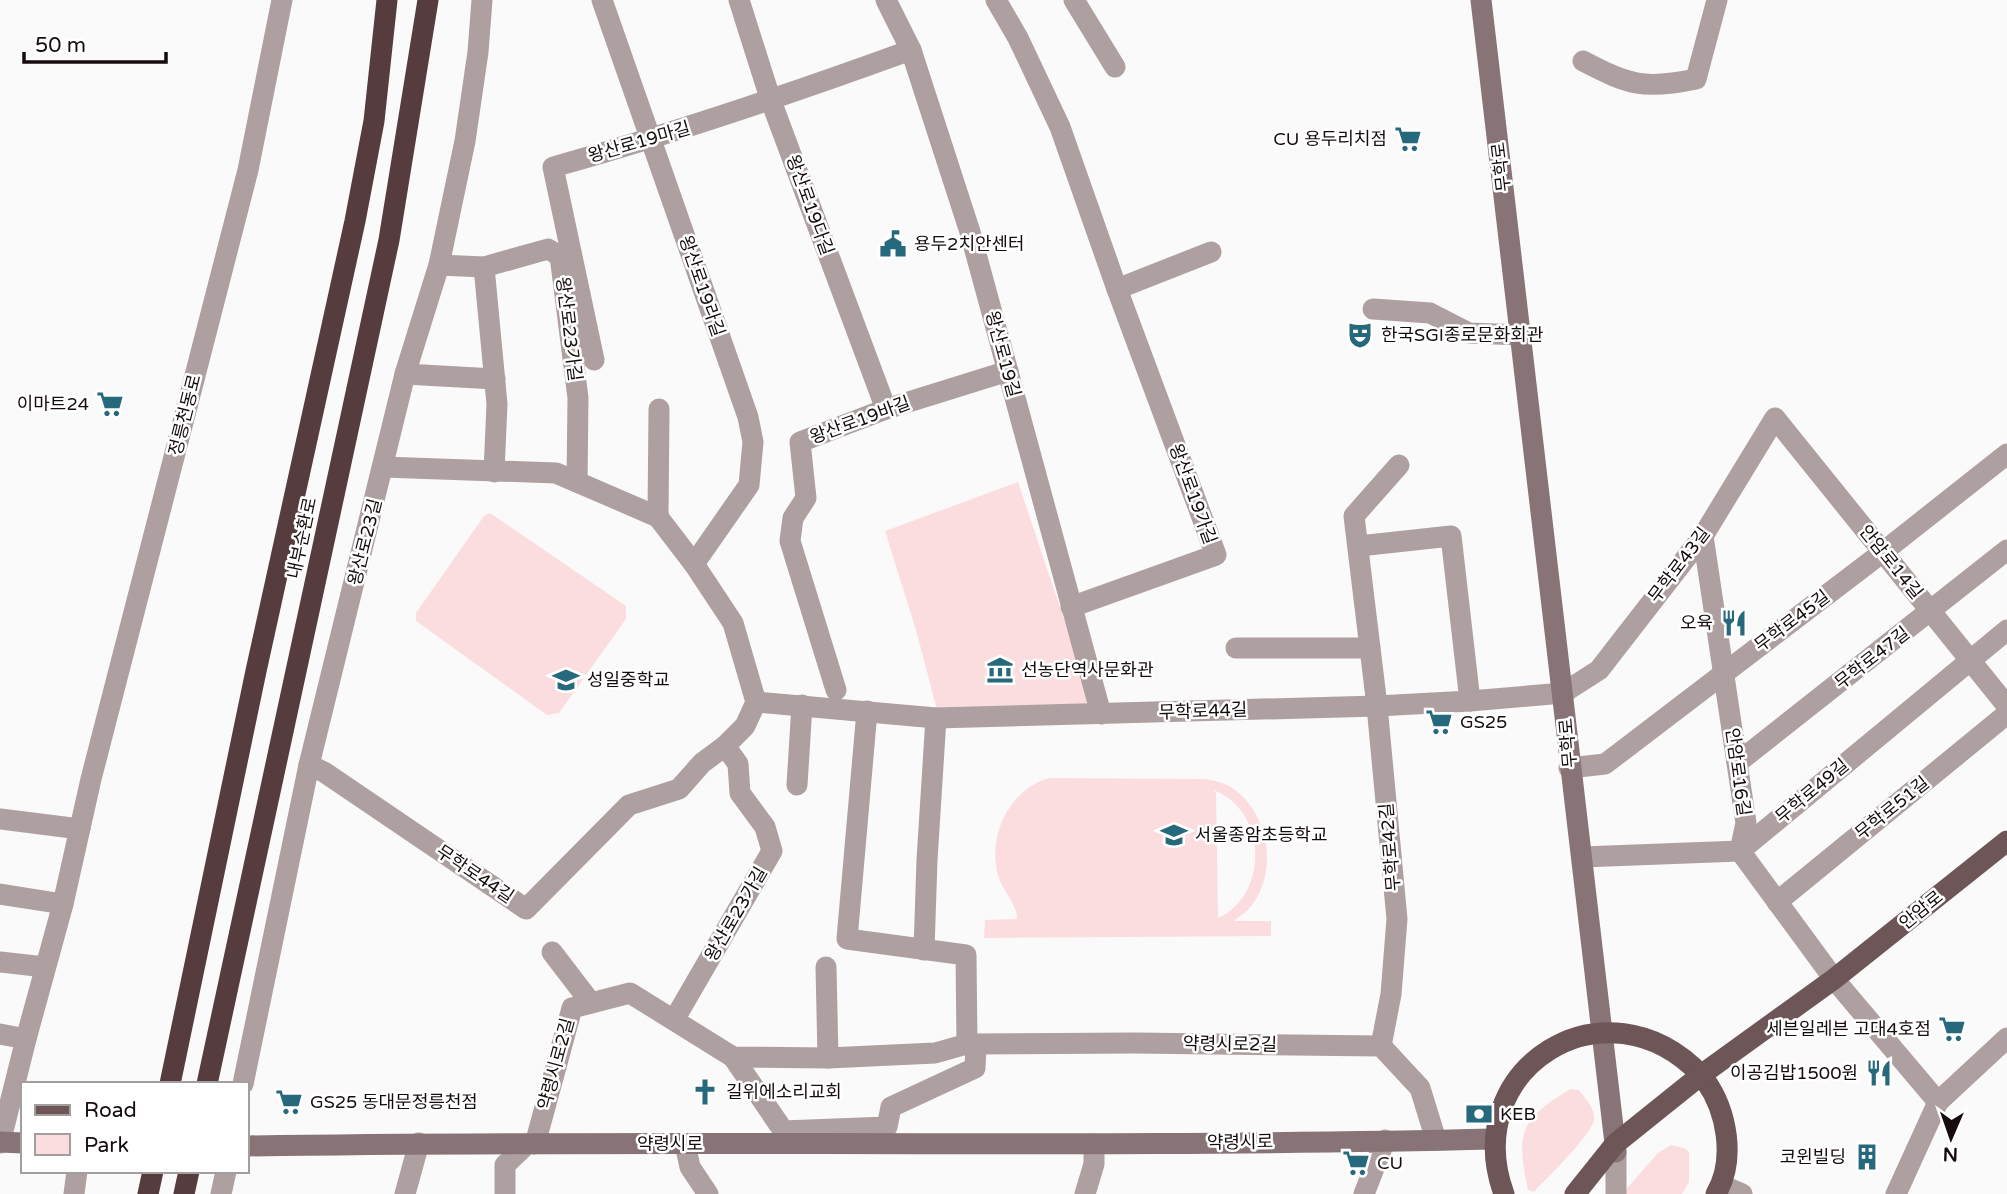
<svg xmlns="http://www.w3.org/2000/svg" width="2007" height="1194" viewBox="0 0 2007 1194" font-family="'Varela Round','Noto Sans KR',sans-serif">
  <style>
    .green { fill: #fbdde0; fill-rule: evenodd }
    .pier { fill: #fafafa }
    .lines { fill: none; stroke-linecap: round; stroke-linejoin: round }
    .street { stroke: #ae9fa0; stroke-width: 21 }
    .secondary { stroke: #887476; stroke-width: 21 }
    .primary { stroke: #6d5558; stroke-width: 21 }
    .highway { stroke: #563c3f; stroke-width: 21 }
    .labels { text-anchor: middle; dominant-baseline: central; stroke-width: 5; stroke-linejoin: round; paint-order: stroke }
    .poi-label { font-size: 18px; fill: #170c0d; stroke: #fff; text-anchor: start }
    .street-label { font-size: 18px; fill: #170c0d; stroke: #fff }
  </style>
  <rect width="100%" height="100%" fill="#fafafa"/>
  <!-- green -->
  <g class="green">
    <path d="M1018,482l53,158 18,67 -152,3 -21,-80 -31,-99z"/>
    <path d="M490,513l136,93v13l-67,94 -12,2 -131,-94v-8l68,-97z"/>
    <path d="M1049,778l156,1c11,2 21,4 30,11 36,27 44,87 12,121 -4,3 -9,6 -13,10h37v15l-287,2 1,-18 32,-1c0,-16 -15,-28 -19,-44 -11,-40 12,-86 51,-97zM1213,790c54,19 57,104 5,128l-2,-125z"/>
    <path d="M1570,1089l9,1c6,8 16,18 15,29 -1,15 -48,60 -60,73l-6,-2c-12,-58 -9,-69 42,-101z"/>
    <path d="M1671,1145l13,3 5,4v30l-7,12h-60l36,-41z"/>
  </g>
  <!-- pier -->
  <g class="pier">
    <path d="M363,0h74l-220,1084h-75l188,-866z"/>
    <path d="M124,1171h75l-4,23h-75z"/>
  </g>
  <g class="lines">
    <!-- street -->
    <g class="street">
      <path d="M602,0l146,417 5,25 -4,43 -55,79"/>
      <path d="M739,0l32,101 115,308"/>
      <path d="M886,0l25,50 59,182 131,482"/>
      <path d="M996,0l22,38 42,89 57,162 99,266 -145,52"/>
      <path d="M1074,0l41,67"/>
      <path d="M1583,61c46,24 61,29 113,18l21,-79"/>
      <path d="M439,265l45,2 64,-18 12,7 18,142 -1,84"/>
      <path d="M484,267l13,137 -3,68"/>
      <path d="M1117,289l94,-37"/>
      <path d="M1373,309l57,4 39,20 52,2"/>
      <path d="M594,360l-41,-193c122,-34 240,-74 358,-117"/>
      <path d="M405,374l90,5"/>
      <path d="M383,467l173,6 102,44 36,47 39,59 23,79 -11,24 -20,20 13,18 2,29 25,34 7,24 -98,169"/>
      <path d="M658,517l1,-108"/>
      <path d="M1703,536l43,287 -6,28 94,128 104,123"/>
      <path d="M1359,546l92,-10 19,165"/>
      <path d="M1236,648h134"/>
      <path d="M836,690l-46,-149 3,-23 13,-20 -6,-56 86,-33 122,-38"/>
      <path d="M756,702l180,16 441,-12 93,-5 93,-8 36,-23 104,-134 72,-118 232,288"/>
      <path d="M867,711l-20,228 119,16 1,89"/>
      <path d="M1737,763l270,-213"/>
      <path d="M309,765l15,7 202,137 103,-104 50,-16 23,-26 23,-17"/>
      <path d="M1569,768l36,-4 278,-212 124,-98"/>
      <path d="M797,785l5,-80"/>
      <path d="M0,819l80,10"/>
      <path d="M1582,857l158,-6 267,-221"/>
      <path d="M0,894l63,10"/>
      <path d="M1777,902l230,-188"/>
      <path d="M924,950l3,-90 9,-142"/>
      <path d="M552,952l39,51"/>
      <path d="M0,962l45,5"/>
      <path d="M826,967l2,91"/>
      <path d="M0,1034l26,5"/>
      <path d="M1381,1046l10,-52 6,-75 -20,-213 -23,-190 45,-51"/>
      <path d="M733,1057l58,85"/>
      <path d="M243,1084l66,-319 96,-391 34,-109 26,-124 13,-89 4,-52"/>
      <path d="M783,1131l104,-4 4,-20 84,-39 1,-23"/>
      <path d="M0,1143l26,-104 37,-135 28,-125 157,-609 34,-170"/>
      <path d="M535,1144l37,-136 58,-15 103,64 95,1 107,-5 32,-9 168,-1 246,3 39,42 16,52"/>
      <path d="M685,1144l5,23 18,27"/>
      <path d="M1721,1185l21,9"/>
      <path d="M74,1194l3,-23"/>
      <path d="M221,1194l5,-23"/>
      <path d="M405,1194l14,-51"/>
      <path d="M505,1194v-29l22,-21"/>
      <path d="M1085,1194l9,-30v-20"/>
      <path d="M1364,1194l21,-54"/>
      <path d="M1616,1194v-42"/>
      <path d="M1896,1194l42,-92 69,-64"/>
    </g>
    <!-- secondary -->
    <g class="secondary">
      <path d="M1481,0l135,1152"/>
      <path d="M0,1142l23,1"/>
      <path d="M247,1146c416,-7 832,3 1248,-7"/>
    </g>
    <!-- primary -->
    <g class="primary">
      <path d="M1705,1080c22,31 31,79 11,114"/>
      <path d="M1504,1194c-46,-126 102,-219 197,-119"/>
      <path d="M1575,1194l40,-50 86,-69 133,-96 173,-138"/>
    </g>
    <!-- highway -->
    <g class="highway">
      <path d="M170,1084l86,-413 99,-450 19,-100 13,-121"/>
      <path d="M207,1084l182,-844 39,-240"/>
      <path d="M148,1194l5,-23"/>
      <path d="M184,1194l5,-23"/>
    </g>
  </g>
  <!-- icons -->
  <defs>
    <g id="supermarket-bare" transform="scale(2.1)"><path d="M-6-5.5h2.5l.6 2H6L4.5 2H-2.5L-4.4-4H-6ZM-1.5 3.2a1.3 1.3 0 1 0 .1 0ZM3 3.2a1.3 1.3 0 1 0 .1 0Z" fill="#27697c" stroke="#fff" stroke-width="2.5" paint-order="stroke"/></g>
    <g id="civic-bare" transform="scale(2.1)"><path d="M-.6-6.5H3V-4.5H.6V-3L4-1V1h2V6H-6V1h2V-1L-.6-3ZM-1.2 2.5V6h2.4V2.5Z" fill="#27697c" stroke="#fff" stroke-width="2.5" paint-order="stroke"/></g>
    <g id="theatre-bare" transform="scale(2.1)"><path d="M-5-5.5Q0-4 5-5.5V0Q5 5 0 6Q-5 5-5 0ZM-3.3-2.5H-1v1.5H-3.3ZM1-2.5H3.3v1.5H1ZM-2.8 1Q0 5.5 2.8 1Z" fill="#27697c" stroke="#fff" stroke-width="2.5" paint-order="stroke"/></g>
    <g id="restaurant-bare" transform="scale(2.1)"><path d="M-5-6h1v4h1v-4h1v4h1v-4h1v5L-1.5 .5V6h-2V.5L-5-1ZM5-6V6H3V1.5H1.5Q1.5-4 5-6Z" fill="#27697c" stroke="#fff" stroke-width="2.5" paint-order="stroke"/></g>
    <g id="museum-bare" transform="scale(2.1)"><path d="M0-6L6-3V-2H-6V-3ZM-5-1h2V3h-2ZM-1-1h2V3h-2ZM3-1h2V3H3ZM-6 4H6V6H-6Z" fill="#27697c" stroke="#fff" stroke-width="2.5" paint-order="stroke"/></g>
    <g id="school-bare" transform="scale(2.1)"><path d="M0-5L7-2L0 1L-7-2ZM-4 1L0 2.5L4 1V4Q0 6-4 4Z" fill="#27697c" stroke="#fff" stroke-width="2.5" paint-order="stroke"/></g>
    <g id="church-bare" transform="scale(2.1)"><path d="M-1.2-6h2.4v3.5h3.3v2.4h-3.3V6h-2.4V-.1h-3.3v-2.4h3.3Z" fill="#27697c" stroke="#fff" stroke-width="2.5" paint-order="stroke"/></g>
    <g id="bank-bare" transform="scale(2.1)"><path d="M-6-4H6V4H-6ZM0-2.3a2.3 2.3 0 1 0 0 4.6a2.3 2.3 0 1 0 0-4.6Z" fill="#27697c" stroke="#fff" stroke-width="2.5" paint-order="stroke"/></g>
    <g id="building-bare" transform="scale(2.1)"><path d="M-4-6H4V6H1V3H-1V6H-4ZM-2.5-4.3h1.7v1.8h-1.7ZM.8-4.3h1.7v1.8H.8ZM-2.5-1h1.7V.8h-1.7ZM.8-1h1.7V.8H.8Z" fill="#27697c" stroke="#fff" stroke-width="2.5" paint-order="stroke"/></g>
  </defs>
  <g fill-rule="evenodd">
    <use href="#supermarket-bare" x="1408" y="139"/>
    <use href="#civic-bare" x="893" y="244"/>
    <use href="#theatre-bare" x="1360" y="335"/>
    <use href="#supermarket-bare" x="110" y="404"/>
    <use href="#restaurant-bare" x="1734" y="623"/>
    <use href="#museum-bare" x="1000" y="670"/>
    <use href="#school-bare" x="566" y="680"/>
    <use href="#supermarket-bare" x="1439" y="722"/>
    <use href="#school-bare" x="1174" y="835"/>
    <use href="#supermarket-bare" x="1952" y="1029"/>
    <use href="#restaurant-bare" x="1879" y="1073"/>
    <use href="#church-bare" x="705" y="1092"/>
    <use href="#supermarket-bare" x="289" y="1102"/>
    <use href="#bank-bare" x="1479" y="1114"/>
    <use href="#building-bare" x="1867" y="1157"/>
    <use href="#supermarket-bare" x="1356" y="1163"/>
  </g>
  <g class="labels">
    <!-- poi labels -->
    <g class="poi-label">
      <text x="1387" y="139" text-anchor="end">CU 용두리치점</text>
      <text x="914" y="244">용두2치안센터</text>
      <text x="1381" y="335">한국SGI종로문화회관</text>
      <text x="89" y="404" text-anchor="end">이마트24</text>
      <text x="1713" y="623" text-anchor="end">오육</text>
      <text x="1021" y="670">선농단역사문화관</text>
      <text x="587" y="680">성일중학교</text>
      <text x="1460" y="722">GS25</text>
      <text x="1195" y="835">서울종암초등학교</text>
      <text x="1931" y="1029" text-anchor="end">세븐일레븐 고대4호점</text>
      <text x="1858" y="1073" text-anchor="end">이공김밥1500원</text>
      <text x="726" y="1092">길위에소리교회</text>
      <text x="310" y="1102">GS25 동대문정릉천점</text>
      <text x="1500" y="1114">KEB</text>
      <text x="1846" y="1157" text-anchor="end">코윈빌딩</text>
      <text x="1377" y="1163">CU</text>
    </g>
    <!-- street labels -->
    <g class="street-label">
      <text transform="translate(639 142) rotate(-16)">왕산로19마길</text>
      <text transform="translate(1501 167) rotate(-97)">무학로</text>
      <text transform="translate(810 205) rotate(70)">왕산로19다길</text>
      <text transform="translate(702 286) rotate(71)">왕산로19라길</text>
      <text transform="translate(569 329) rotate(83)">왕산로23가길</text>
      <text transform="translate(1003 354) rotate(75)">왕산로19길</text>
      <text transform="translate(185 415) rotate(-76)">정릉천동로</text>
      <text transform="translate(860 420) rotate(-20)">왕산로19바길</text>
      <text transform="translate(1193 494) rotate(70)">왕산로19가길</text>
      <text transform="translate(302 538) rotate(-78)">내부순환로</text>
      <text transform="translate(365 542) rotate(-76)">왕산로23길</text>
      <text transform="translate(1891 562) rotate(51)">안암로14길</text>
      <text transform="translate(1679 565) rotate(-53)">무학로43길</text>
      <text transform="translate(1792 621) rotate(-37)">무학로45길</text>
      <text transform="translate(1872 658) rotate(-38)">무학로47길</text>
      <text transform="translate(1203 711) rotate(-2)">무학로44길</text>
      <text transform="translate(1568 743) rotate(-95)">무학로</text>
      <text transform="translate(1738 772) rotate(82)">안암로16길</text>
      <text transform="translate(1812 791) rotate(-40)">무학로49길</text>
      <text transform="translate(1892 808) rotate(-39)">무학로51길</text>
      <text transform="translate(1390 847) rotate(-95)">무학로42길</text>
      <text transform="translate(475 874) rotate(34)">무학로44길</text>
      <text transform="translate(1921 910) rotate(-39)">안암로</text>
      <text transform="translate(736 914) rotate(-60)">왕산로23가길</text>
      <text transform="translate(1230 1044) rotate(1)">약령시로2길</text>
      <text transform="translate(556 1064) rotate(-75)">약령시로2길</text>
      <text transform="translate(1240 1142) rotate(-1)">약령시로</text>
      <text x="670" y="1144">약령시로</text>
    </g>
  </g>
  <!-- legend -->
  <rect x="21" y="1082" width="228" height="91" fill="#ffffff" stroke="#a29e9e" stroke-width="2"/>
  <rect x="35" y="1105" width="35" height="10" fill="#6d5558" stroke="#a29e9e" stroke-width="2"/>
  <text x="84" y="1117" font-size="21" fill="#170c0d">Road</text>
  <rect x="35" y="1134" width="35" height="21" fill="#fbdde0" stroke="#a29e9e" stroke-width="2"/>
  <text x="84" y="1152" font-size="21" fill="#170c0d">Park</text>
  <!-- north arrow -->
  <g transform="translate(1951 1138) rotate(182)" stroke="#ffffff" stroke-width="5" paint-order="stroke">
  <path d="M0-5L12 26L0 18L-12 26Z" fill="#170c0d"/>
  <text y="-10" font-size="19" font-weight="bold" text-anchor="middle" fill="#170c0d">N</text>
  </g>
  <!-- scale -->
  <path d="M24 52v10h142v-10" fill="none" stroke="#170c0d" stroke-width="3.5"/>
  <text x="35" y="52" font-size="21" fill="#170c0d" stroke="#ffffff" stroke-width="5" paint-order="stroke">50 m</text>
</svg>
